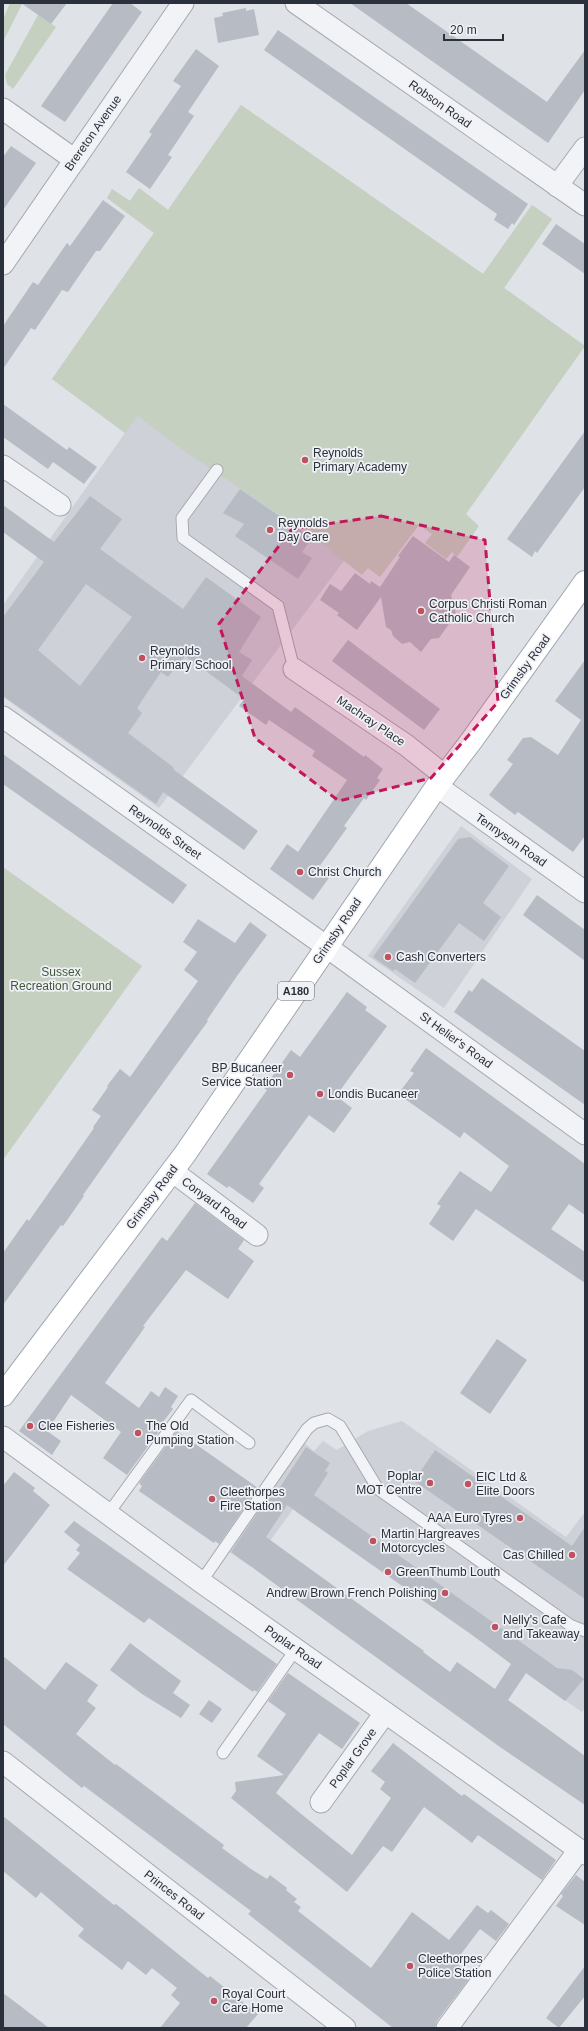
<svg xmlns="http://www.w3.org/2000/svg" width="588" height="2031" viewBox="0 0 588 2031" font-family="Helvetica,sans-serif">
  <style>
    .built { fill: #ced1d8 }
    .green { fill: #c5d0c1 }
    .building { fill: #b7bbc3; fill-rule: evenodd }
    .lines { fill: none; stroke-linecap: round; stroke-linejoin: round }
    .lane-casing { stroke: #a5a9b0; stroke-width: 13 }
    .street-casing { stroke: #a5a9b0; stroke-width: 23 }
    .primary-casing { stroke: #a0a7b1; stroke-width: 24 }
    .lane { stroke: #f2f3f6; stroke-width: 11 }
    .street { stroke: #f2f3f6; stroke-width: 21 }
    .primary { stroke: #fff; stroke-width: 22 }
    .marked { fill: #c2185b; fill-opacity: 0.2; stroke: #c2185b; stroke-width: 3; stroke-dasharray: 8 5; stroke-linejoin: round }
    .poi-dot { fill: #bf5160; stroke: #eff1f5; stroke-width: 1.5 }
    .labels { text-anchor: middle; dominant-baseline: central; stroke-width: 3.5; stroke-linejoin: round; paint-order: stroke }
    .shield { fill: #eff1f5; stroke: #656a74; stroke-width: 1 }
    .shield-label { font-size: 11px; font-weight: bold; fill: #2a303c }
    .street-label { font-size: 12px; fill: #2a303c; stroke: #eff1f5 }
    .poi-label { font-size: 12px; fill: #2a303c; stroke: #eff1f5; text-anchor: start }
    .park-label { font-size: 12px; fill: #3e5739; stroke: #eff1f5 }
  </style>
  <rect width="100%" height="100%" fill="#dfe2e7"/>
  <!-- built -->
  <g class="built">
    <path d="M241,105l242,169 49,-69 20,14 -48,69 81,58 -185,140 -241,322 -156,-111v-92l122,-172 -73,-54 102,-146 -47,-35 5,-9 18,12 9,-13 29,22z"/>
    <path d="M461,826l71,53 -88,129 -76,-52z"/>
    <path d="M402,1421l164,116 19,-25v196l-3,4 -286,-200v-2l-2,-2 -43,59 -23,-16 75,-109 11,9 9,-10 14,9 31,-19z"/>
  </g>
  <!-- green -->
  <g class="green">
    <path d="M10,3l12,1 -19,38v-23z"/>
    <path d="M38,15l18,12 -43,62 -6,-5 -2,-9z"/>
    <path d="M241,105l242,169 49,-69 20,14 -48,69 81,58 -119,168 13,12 -22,31 -5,-5 -6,7 -21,-16 7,-9 -13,-9 -39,52 -12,-9 -6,7 -49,-38 -123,-82 -52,-39 -13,17 -73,-54 102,-146 -47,-35 5,-9 18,12 9,-13 29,22z"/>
    <path d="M3,867l139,99 -139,194z"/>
  </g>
  <!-- building -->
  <g class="building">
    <path d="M21,3h46l-16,21z"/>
    <path d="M113,3h17l12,9 -77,110 -24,-16z"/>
    <path d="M350,3h56l141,99 38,-52v40l-37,53z"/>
    <path d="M246,8v3l8,-2 5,26 -41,8 -4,-25 9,-2 -1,-3z"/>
    <path d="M278,30l250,174 -14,21 -2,-2 -4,6 -14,-9 3,-6 -233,-164z"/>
    <path d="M196,49l23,17 -31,46 6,4 -26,39 4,2 -22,32 -24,-17 26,-38 -3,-2 32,-46 -8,-5z"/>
    <path d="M11,146l25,17 -33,47v-53z"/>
    <path d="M103,200l22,16 -25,35h-4l-28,41 -6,-2 -27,40 -4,-2 -28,41v-43l30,-44 5,3 29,-42 3,3z"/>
    <path d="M556,224l29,20v30l-43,-30z"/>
    <path d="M3,404l64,46 2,-3 28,20 -13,17 -31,-22 -5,7 -45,-32z"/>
    <path d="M585,431v56l-48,66 -2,-2 -3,6 -25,-18z"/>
    <path d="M240,489l72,49 -10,14 10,6 -14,21 -63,-43 9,-12 -21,-11z"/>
    <path d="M90,496l32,23 -22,30 83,60 23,-32 55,40 -22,35 13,8 -10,16 49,36 4,-5 69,50 1,-2 18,14 -6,9 3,2 -14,20 -2,-2 -20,28 3,2 -28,39 12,8 -18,25 -43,-31 17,-25 11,8 49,-72 -35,-24 3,-5 -21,-14 -25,-17 -3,5 -27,-19 5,-7 -59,-43 -17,21 -7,-5 -24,36 5,5 -14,20 45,34 1,3 84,61 -14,19 -81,-58 -7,12 -153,-108v-79l41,-55 -41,-30v-27l51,37zM86,584l46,33 -52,69 -42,-36z"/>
    <path d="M413,536l36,26 5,-7 16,12 -19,28 5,19 -17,24 -8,1 -10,13 -11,-10 -8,2 -9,-8 -2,-6 -5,-3 -5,-30 -24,33 -20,-15 2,-2 -19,-13 10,-16 11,7 14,-18 15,11 1,-3 9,6 20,-30 -2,-1z"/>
    <path d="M348,640l92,69 -16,21 -92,-69z"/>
    <path d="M585,660v176l-12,16 -55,-40 -3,3 -26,-20 24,-31 -6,-4 16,-22 8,-1 27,18 23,-35 -26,-19z"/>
    <path d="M3,754l184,131 -14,19 -170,-120z"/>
    <path d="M470,837l39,29 -26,37 18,14 -17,24 -25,-18 -44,60 -20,-14 -2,2 -20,-14 85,-118z"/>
    <path d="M537,895l48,35v31l-62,-46z"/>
    <path d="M198,919l37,24 15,-21 17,13 -30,41 -30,44 1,1 -77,106 -48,68 1,1 -21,30 -2,-1 -58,80v-52l24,-34 2,2 65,-93 -1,-1 8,-11 -9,-6 16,-23 -1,-1 13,-17 10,8 68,-96 -14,-11 13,-18 -14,-10z"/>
    <path d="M482,978l103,73v54l-131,-93 15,-22 3,2z"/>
    <path d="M347,992l20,15 -2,3 22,16 -51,70 16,12 -18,25 -25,-18 -50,69 5,4 -11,15 -24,-17 -2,2 -20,-14 60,-84 -3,-2 27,-38 9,7z"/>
    <path d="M426,1048l159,116v51l-16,-11 -18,25 34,23v31l-109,-74 -23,32 -24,-17 12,-18 -4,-2 23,-33 31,21 18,-26 -45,-34 -4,6 -62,-44 16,-21 -4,-2z"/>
    <path d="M195,1203l49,37 -6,9 16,12 -26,38 -42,-29 -43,56 2,1 -40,56 34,25 12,-17 8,6 6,-10 13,9 -7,11 2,2 -10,13 2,1 -38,52 -24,-17 18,-26 -50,-37 -24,36 14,10 -9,14 -33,-24 143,-194 5,4z"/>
    <path d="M497,1339l30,21 -37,54 -30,-21z"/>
    <path d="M177,1431l81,57 -39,56 -4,-3 -1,2 -75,-52 3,-5 -3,-3z"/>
    <path d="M306,1447l24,16 -5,8 3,2 -14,22 243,173 15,2 12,9 -19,22 -39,-28 -18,27 77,56v49l-85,-58 -269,-195 38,-56 4,2zM287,1505l184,129 40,30 -16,25 -38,-27 -7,10 -27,-20 1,-1 -158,-114z"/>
    <path d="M435,1450l137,96 13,-19v72l-171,-118z"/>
    <path d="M14,1472l21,16 -2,3 17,14 -47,61v-80z"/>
    <path d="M74,1521l203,143 -20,28 -3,-2 -1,2 -104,-74 -5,5 -77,-54 13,-16 -4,-3 4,-5 -16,-13z"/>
    <path d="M130,1643l51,38 -8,12 17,12 -9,13 -39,-24 -32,-24z"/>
    <path d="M3,1656l42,34 21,-28 32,23 -11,16 9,7 -20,26 39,31 1,-1 108,81 -2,3 29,21 16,10 3,-4 17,13 -1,2 11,9 -3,3 7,5 -3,4 73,57 41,-56 37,28 28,-35 11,8 3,-3 18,14 -13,17 -16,-12 -25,33 14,11 -4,5 3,2 -31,41 -2,7h-42l-145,-114 3,-3 -167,-125 -2,2 -79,-64z"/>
    <path d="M288,1673l72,50 -18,26 -23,-16 -43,60 24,20 52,42 39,-57 -11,-9 5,-7 -14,-11 22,-28 69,53 2,-2 92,66 -14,20 -64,-45 -6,8 -48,-36 -32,45 -9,-6 -36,46 -47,-38 -69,-56 5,-7 -1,-9 49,-7 -27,-19 29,-42 -18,-13z"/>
    <path d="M209,1700l13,9 -10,14 -13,-9z"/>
    <path d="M3,1816l111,89 2,-1 92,74 2,-2 48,38 -12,14h-86l20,-25 -9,-8 6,-7 -25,-20 -6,7 -18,-14 -6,9 -44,-34 6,-7 -43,-37 -5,6 -33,-27z"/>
    <path d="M576,1875l9,7v43l-29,-19 7,-10 -2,-2z"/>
    <path d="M585,1966v30l-26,32 -13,-10z"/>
    <path d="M3,1993l16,12 30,23h-46z"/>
  </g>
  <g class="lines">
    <!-- lane casing -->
    <g class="lane-casing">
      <g id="lane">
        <path d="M217,470l-35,48 1,20 95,68 16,63"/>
        <path d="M108,1514l83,-114 58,43"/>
        <path d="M201,1582l106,-153 7,-6 14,-4 12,7 38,63 192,136 15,6"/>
        <path d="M223,1753l73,-104"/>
      </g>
    </g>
    <!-- street casing -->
    <g class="street-casing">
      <g id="street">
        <path d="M296,3l289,202"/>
        <path d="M3,109l72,51"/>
        <path d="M557,186l28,-38"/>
        <path d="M3,264l180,-261"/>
        <path d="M3,466l57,39"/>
        <path d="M294,669l112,76 39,31"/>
        <path d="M3,717l324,230 258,187"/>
        <path d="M437,786l148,106"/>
        <path d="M172,1171l85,64"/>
        <path d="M3,1437l198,145 384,272"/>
        <path d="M3,1762l342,266"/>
        <path d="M321,1802l64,-89"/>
        <path d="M447,2028l132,-178"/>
      </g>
    </g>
    <!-- primary casing -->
    <g class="primary-casing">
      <path id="primary" d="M3,1395l182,-241 252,-368 35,-46 113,-158"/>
    </g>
    <!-- lane -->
    <use href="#lane" class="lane"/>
    <!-- street -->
    <use href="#street" class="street"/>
    <!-- primary -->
    <use href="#primary" class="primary"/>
  </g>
  <!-- marked area -->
  <path class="marked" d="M381,516l104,24 13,162 -67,76 -92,23 -84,-63 -36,-114 73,-95z"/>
  <!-- markers -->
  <g class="poi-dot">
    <circle cx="305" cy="460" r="4"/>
    <circle cx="270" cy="530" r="4"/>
    <circle cx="421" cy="611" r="4"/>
    <circle cx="142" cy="658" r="4"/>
    <circle cx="300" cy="872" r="4"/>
    <circle cx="388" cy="957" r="4"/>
    <circle cx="290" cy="1075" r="4"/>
    <circle cx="320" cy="1094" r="4"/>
    <circle cx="30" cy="1426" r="4"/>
    <circle cx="138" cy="1433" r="4"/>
    <circle cx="430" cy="1483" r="4"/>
    <circle cx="468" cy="1484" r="4"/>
    <circle cx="212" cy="1499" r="4"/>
    <circle cx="520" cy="1518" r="4"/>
    <circle cx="373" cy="1541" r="4"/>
    <circle cx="572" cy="1555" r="4"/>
    <circle cx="388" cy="1572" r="4"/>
    <circle cx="445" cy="1593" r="4"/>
    <circle cx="495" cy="1627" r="4"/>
    <circle cx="410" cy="1966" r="4"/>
    <circle cx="214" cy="2001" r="4"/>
  </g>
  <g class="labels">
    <!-- shield labels -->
    <rect class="shield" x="278" y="982" width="36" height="18" rx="3"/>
    <g class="shield-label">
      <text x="296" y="991">A180</text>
    </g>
    <!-- street labels -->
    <g class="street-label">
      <text transform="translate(440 104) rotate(35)">Robson Road</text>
      <text transform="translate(93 133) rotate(-55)">Brereton Avenue</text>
      <text transform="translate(525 667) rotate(-54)">Grimsby Road</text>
      <text transform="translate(371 721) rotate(34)">Machray Place</text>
      <text transform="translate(165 832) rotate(35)">Reynolds Street</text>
      <text transform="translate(511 840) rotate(35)">Tennyson Road</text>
      <text transform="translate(337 931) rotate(-56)">Grimsby Road</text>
      <text transform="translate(456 1040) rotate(36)">St Helier's Road</text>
      <text transform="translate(152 1197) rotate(-53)">Grimsby Road</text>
      <text transform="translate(214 1203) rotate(37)">Conyard Road</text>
      <text transform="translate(293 1647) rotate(35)">Poplar Road</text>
      <text transform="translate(353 1758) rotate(-54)">Poplar Grove</text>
      <text transform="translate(174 1895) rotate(38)">Princes Road</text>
    </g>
    <!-- poi labels -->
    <g class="poi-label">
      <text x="313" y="453">Reynolds<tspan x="313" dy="14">Primary Academy</tspan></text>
      <text x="278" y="523">Reynolds<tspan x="278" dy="14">Day Care</tspan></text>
      <text x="429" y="604">Corpus Christi Roman<tspan x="429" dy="14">Catholic Church</tspan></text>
      <text x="150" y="651">Reynolds<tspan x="150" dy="14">Primary School</tspan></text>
      <text x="308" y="872">Christ Church</text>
      <text x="396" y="957">Cash Converters</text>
      <text x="282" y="1068" text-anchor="end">BP Bucaneer<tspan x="282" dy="14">Service Station</tspan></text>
      <text x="328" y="1094">Londis Bucaneer</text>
      <text x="38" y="1426">Clee Fisheries</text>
      <text x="146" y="1426">The Old<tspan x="146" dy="14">Pumping Station</tspan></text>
      <text x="422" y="1476" text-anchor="end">Poplar<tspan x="422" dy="14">MOT Centre</tspan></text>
      <text x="476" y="1477">EIC Ltd &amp;<tspan x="476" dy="14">Elite Doors</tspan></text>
      <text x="220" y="1492">Cleethorpes<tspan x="220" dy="14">Fire Station</tspan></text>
      <text x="512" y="1518" text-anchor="end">AAA Euro Tyres</text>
      <text x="381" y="1534">Martin Hargreaves<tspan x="381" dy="14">Motorcycles</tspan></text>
      <text x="564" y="1555" text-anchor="end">Cas Chilled</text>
      <text x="396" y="1572">GreenThumb Louth</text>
      <text x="437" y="1593" text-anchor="end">Andrew Brown French Polishing</text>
      <text x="503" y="1620">Nelly's Cafe<tspan x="503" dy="14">and Takeaway</tspan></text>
      <text x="418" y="1959">Cleethorpes<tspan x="418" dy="14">Police Station</tspan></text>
      <text x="222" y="1994">Royal Court<tspan x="222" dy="14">Care Home</tspan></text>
    </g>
    <!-- park labels -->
    <g class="park-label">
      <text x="61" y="972">Sussex<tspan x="61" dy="14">Recreation Ground</tspan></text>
    </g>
  </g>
  <!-- border -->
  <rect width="588" height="2031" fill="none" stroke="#2a303c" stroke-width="8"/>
  <!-- scale -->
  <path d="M444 34v6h59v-6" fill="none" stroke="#2a303c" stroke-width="2"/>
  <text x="450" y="34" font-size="12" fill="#2a303c" stroke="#eff1f5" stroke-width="3" paint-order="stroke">20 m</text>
</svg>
